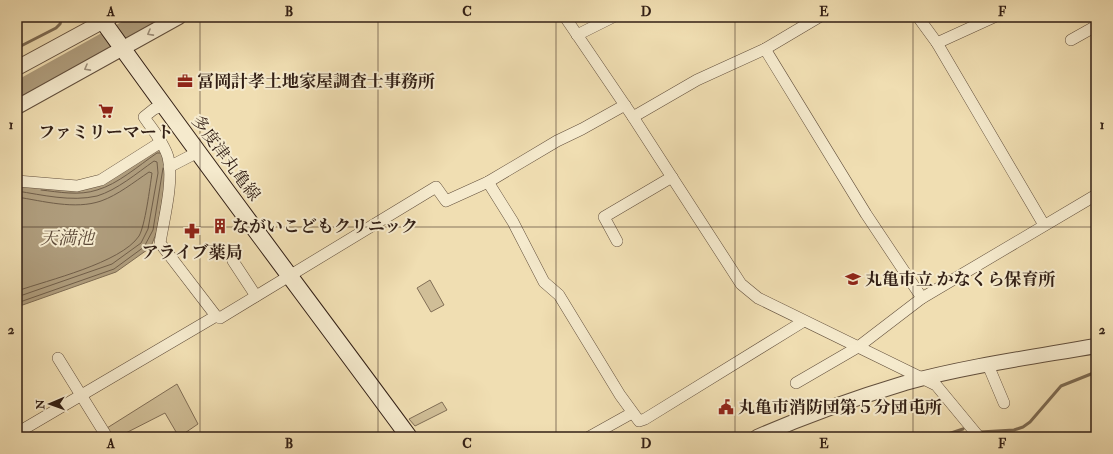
<svg xmlns="http://www.w3.org/2000/svg" width="1113" height="454" viewBox="0 0 1113 454" font-family="'IM FELL Double Pica','Noto Serif JP',serif">
  <style>
    .green { fill: #d0be97; stroke: #816e56 }
    .water { fill: #af9d7d; stroke: #7d6b53 }
    .lines { fill: none; stroke-linecap: round; stroke-linejoin: round }
    .shore { stroke: #705e49; stroke-width: 1 }
    .stream { stroke: #7d6b53; stroke-width: 3 }
    .river { stroke: #af9d7d; stroke-width: 17 }
    .minor-casing { stroke: #624f3c; stroke-width: 12 }
    .tertiary-casing { stroke: #624f3c; stroke-width: 16 }
    .secondary-casing { stroke: #321f15; stroke-width: 18 }
    .minor { stroke: #f5eacd; stroke-width: 11 }
    .tertiary { stroke: #f5eacd; stroke-width: 14 }
    .secondary { stroke: #f5eacd; stroke-width: 16 }
    .oneway { stroke: #9d8f7a }
    .grid { fill: none; stroke: #321f15; stroke-width: 1; stroke-opacity: 0.55 }
    .labels { text-anchor: middle; dominant-baseline: central; stroke-width: 4; stroke-linejoin: round; paint-order: stroke }
    .poi-label { font-size: 17px; font-weight: bold; fill: #321f15; stroke: #f5eacd; text-anchor: start }
    .street-label { font-size: 17px; fill: #321f15; stroke: #f5eacd }
    .water-label { font-size: 18px; font-style: italic; fill: #5e4b39; stroke: #f5eacd }
    .neatline { fill: none; stroke: #321f15; stroke-width: 1.5 }
    .grid-label { font-size: 13px; text-anchor: middle; font-weight: bold; fill: #321f15 }
  </style>
  <rect width="100%" height="100%" fill="#f0deb2"/>
  <filter id="stains"><feTurbulence type="fractalNoise" baseFrequency=".005" numOctaves="4"/><feColorMatrix values="0 0 0 0 .2 0 0 0 0 .09 0 0 0 0 .02 0 0 0 .5 -.17"/></filter>
  <radialGradient id="worn" r=".72"><stop offset=".6" stop-color="#630" stop-opacity="0"/><stop offset="1" stop-color="#630" stop-opacity=".3"/></radialGradient>
  <!-- green -->
  <g class="green">
    <path d="M430,280l14,25 -13,7 -14,-24z"/>
    <path d="M177,384l21,40 -19,13 -14,-24 -47,24h-6l-5,-9z"/>
    <path d="M442,402l5,8 -32,16 -6,-7z"/>
  </g>
  <!-- water -->
  <path class="water" d="M158,148l3,1 6,24 -10,58 -5,13 -5,6 -31,22 -99,35v-125l56,7z"/>
  <g class="lines">
    <!-- shore -->
    <g class="shore">
      <path d="M41,190c18,2 38,6 56,0 21,-6 41,-24 60,-37h3"/>
      <path d="M17,191c26,4 54,11 80,5 20,-6 40,-23 57,-35l3,1 1,11 -10,56 -7,14 -29,21 -95,33"/>
      <path d="M17,197c26,4 58,13 84,4 17,-6 33,-19 48,-29l3,1c-2,14 -7,53 -13,63 -18,27 -91,44 -122,55"/>
      <path d="M17,303l97,-34 30,-22 9,-17 10,-62"/>
    </g>
    <!-- stream -->
    <g class="stream">
      <path d="M17,48l39,-20 4,-4 2,-7"/>
      <path d="M980,432l34,-2 9,-3 7,-5 31,-36 35,-14"/>
      <path d="M939,437l24,-8"/>
    </g>
    <!-- river -->
    <path class="river" d="M17,90l131,-73"/>
    <!-- minor casing -->
    <g class="minor-casing">
      <g id="minor">
        <path d="M565,17l68,100 108,167 17,14 178,87 43,52"/>
        <path d="M918,17l19,26 107,182"/>
        <path d="M577,35l36,-18"/>
        <path d="M1071,40l25,-14"/>
        <path d="M937,43l57,-26"/>
        <path d="M765,49l101,165 56,84"/>
        <path d="M163,106l-9,3 -10,8c8,12 20,26 24,40 6,24 -4,61 -8,86l56,73"/>
        <path d="M633,117l64,-37 68,-31 54,-32"/>
        <path d="M169,167l29,-15"/>
        <path d="M17,181l60,5 24,-6 60,-38"/>
        <path d="M488,182l25,40 31,60 15,13 61,100 19,26 6,-2 159,-98"/>
        <path d="M617,241l-13,-24 68,-40"/>
        <path d="M233,261l23,35"/>
        <path d="M58,358l49,79"/>
        <path d="M988,365l16,38"/>
        <path d="M796,383l62,-36 64,-49 174,-103"/>
        <path d="M17,433l199,-117 4,2 216,-131 10,14 42,-19 69,-41 25,-12 43,-24"/>
        <path d="M589,437l43,-24"/>
      </g>
    </g>
    <!-- tertiary casing -->
    <g class="tertiary-casing">
      <g id="tertiary">
        <path d="M17,68l94,-51"/>
        <path d="M17,107l162,-90"/>
        <path d="M757,437c48,-21 98,-39 148,-54 62,-17 128,-26 191,-37"/>
      </g>
    </g>
    <!-- secondary casing -->
    <g class="secondary-casing">
      <path id="secondary" d="M100,17c101,142 206,280 309,420"/>
    </g>
    <!-- minor -->
    <use href="#minor" class="minor"/>
    <!-- tertiary -->
    <use href="#tertiary" class="tertiary"/>
    <!-- secondary -->
    <use href="#secondary" class="secondary"/>
  </g>
  <!-- one-way arrows -->
  <defs><path id="oneway-chevron" d="M-2-3.5L2.5 0L-2 3.5" fill="none" stroke-width="1.6" stroke-linecap="round" stroke-linejoin="round"/></defs>
  <g class="oneway">
    <use href="#oneway-chevron" transform="translate(150 33) rotate(151)"/>
    <use href="#oneway-chevron" transform="translate(87 68) rotate(151)"/>
  </g>
  <!-- grid -->
  <path class="grid" d="M200,17v420M378,17v420M556,17v420M735,17v420M913,17v420M17,227h1079"/>
  <!-- icons -->
  <defs>
    <g id="office-bare" transform="scale(1.2)"><path d="M-6-3h4V-5.5h4V-3h4V5H-6ZM-1-4.5V-3h2v-1.5ZM-6 0V1H6V0Z" fill="#8f2418" stroke="#f5eacd" stroke-width="2.5" paint-order="stroke"/></g>
    <g id="supermarket-bare" transform="scale(1.2)"><path d="M-6-5.5h2.5l.6 2H6L4.5 2H-2.5L-4.4-4H-6ZM-1.5 3.2a1.3 1.3 0 1 0 .1 0ZM3 3.2a1.3 1.3 0 1 0 .1 0Z" fill="#8f2418" stroke="#f5eacd" stroke-width="2.5" paint-order="stroke"/></g>
    <g id="building-bare" transform="scale(1.2)"><path d="M-4-6H4V6H1V3H-1V6H-4ZM-2.5-4.3h1.7v1.8h-1.7ZM.8-4.3h1.7v1.8H.8ZM-2.5-1h1.7V.8h-1.7ZM.8-1h1.7V.8H.8Z" fill="#8f2418" stroke="#f5eacd" stroke-width="2.5" paint-order="stroke"/></g>
    <g id="pharmacy-bare" transform="scale(1.2)"><path d="M-2-6h4v4h4v4h-4v4h-4v-4h-4v-4h4Z" fill="#8f2418" stroke="#f5eacd" stroke-width="2.5" paint-order="stroke"/></g>
    <g id="school-bare" transform="scale(1.2)"><path d="M0-5L7-2L0 1L-7-2ZM-4 1L0 2.5L4 1V4Q0 6-4 4Z" fill="#8f2418" stroke="#f5eacd" stroke-width="2.5" paint-order="stroke"/></g>
    <g id="civic-bare" transform="scale(1.2)"><path d="M-.6-6.5H3V-4.5H.6V-3L4-1V1h2V6H-6V1h2V-1L-.6-3ZM-1.2 2.5V6h2.4V2.5Z" fill="#8f2418" stroke="#f5eacd" stroke-width="2.5" paint-order="stroke"/></g>
  </defs>
  <g fill-rule="evenodd">
    <use href="#office-bare" x="185" y="81"/>
    <use href="#supermarket-bare" x="106" y="111"/>
    <use href="#building-bare" x="220" y="226"/>
    <use href="#pharmacy-bare" x="192" y="231"/>
    <use href="#school-bare" x="853" y="279"/>
    <use href="#civic-bare" x="726" y="407"/>
  </g>
  <g class="labels">
    <!-- poi labels -->
    <g class="poi-label">
      <text x="197" y="81">冨岡計孝土地家屋調査士事務所</text>
      <text x="106" y="132" text-anchor="middle">ファミリーマート</text>
      <text x="232" y="226">ながいこどもクリニック</text>
      <text x="192" y="252" text-anchor="middle">アライブ薬局</text>
      <text x="865" y="279">丸亀市立 かなくら保育所</text>
      <text x="738" y="407">丸亀市消防団第５分団屯所</text>
    </g>
    <!-- street labels -->
    <g class="street-label">
      <text transform="translate(226 158) rotate(53)">多度津丸亀線</text>
    </g>
    <!-- water labels -->
    <g class="water-label">
      <text x="67" y="238">天満池</text>
    </g>
  </g>
  <!-- margin -->
  <rect width="1113" height="454" fill="none" stroke="#f0deb2" stroke-width="44"/>
  <!-- north arrow -->
  <g transform="translate(50 404) rotate(268)" stroke="#f5eacd" stroke-width="3" paint-order="stroke">
  <path d="M0-3L7 15L0 10L-7 15Z" fill="#321f15"/>
  <text y="-6" font-size="11" font-weight="bold" text-anchor="middle" fill="#321f15">N</text>
  </g>
  <rect x="22" y="22" width="1069" height="410" class="neatline"/>
  <g class="grid-label">
    <text x="111" y="16">A</text>
    <text x="289" y="16">B</text>
    <text x="467" y="16">C</text>
    <text x="646" y="16">D</text>
    <text x="824" y="16">E</text>
    <text x="1002" y="16">F</text>
    <text x="11" y="129">1</text>
    <text x="1102" y="129">1</text>
    <text x="11" y="334">2</text>
    <text x="1102" y="334">2</text>
    <text x="111" y="448">A</text>
    <text x="289" y="448">B</text>
    <text x="467" y="448">C</text>
    <text x="646" y="448">D</text>
    <text x="824" y="448">E</text>
    <text x="1002" y="448">F</text>
  </g>
  <rect width="100%" height="100%" filter="url(#stains)"/>
  <rect width="100%" height="100%" fill="url(#worn)"/>
</svg>
